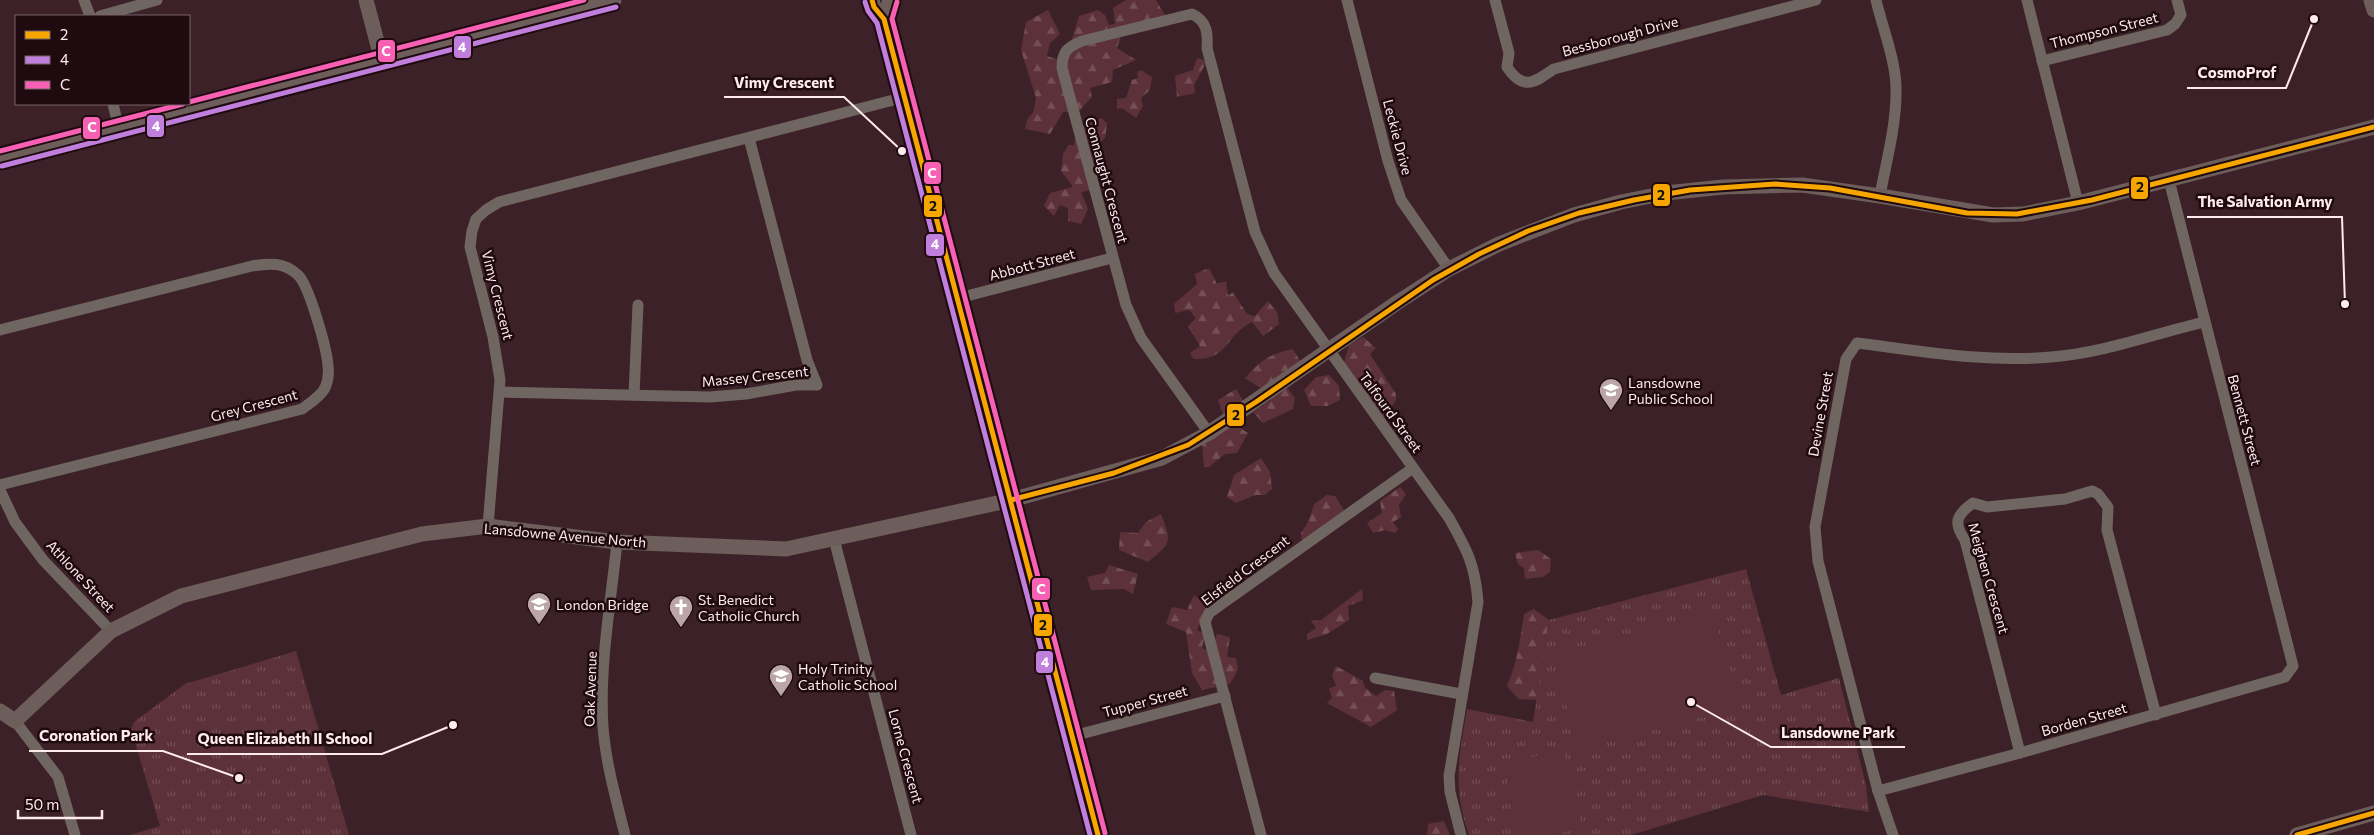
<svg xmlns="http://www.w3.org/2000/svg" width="2374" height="835" viewBox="0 0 2374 835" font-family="Commissioner,sans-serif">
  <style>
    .forest { fill: url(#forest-firs) }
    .park { fill: url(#park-tufts) }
    .pitch { fill: #5c3139 }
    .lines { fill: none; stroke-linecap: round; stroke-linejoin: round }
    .street { stroke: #706661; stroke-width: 11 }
    .secondary { stroke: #6d5e5b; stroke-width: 15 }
    .bus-1-casing { stroke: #1f0a0f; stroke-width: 9 }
    .bus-2-casing { stroke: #1f0a0f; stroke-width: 9 }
    .bus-3-casing { stroke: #1f0a0f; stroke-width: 9 }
    .bus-1 { stroke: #f7a600; stroke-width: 5 }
    .bus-2 { stroke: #c07fdc; stroke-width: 5 }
    .bus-3 { stroke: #f860b3; stroke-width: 5 }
    .labels { text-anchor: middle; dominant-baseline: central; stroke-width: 5; stroke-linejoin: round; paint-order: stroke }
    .street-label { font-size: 14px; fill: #ffebed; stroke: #1f0a0f }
    .poi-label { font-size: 14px; fill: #ffebed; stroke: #1f0a0f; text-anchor: start }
    .leader { fill: none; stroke: #ffebed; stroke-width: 2 }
    .callout-dot { fill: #ffebed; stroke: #1f0a0f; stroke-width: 2 }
    .callout-label { font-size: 15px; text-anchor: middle; font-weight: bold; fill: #ffebed; stroke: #1f0a0f; stroke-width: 5; stroke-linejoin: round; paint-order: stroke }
    .line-badge { stroke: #1f0a0f; stroke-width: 2 }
    .badge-label { font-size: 14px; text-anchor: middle; font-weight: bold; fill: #fff }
    .pale-badge-label { font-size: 14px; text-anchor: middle; font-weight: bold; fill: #111 }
  </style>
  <defs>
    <pattern id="forest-firs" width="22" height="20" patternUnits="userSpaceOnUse" patternTransform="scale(1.25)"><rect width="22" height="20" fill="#5c3139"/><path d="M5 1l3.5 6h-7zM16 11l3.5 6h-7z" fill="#744f56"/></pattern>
    <pattern id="park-tufts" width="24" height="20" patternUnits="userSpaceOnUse" patternTransform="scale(1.25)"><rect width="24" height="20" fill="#5c3139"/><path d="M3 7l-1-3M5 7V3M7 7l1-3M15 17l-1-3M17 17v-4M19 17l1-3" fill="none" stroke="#744f56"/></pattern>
  </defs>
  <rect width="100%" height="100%" fill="#3c2228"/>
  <!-- forest -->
  <g class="forest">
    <path d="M1126,0h30l11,19 -43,8 -7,21 19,12 -23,10 -1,12 -22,6 2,9 -14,15h-15l-13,22 -25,-5 3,-11 5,-5 3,-15 -15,-48 5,-28 22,-12 12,24 -10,9 -3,13 18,6 14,-46 19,-6 7,5 4,10 6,-1 -2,-16z"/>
    <path d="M1197,58l7,2 2,3 -12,22 1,8 -18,4 -2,-21 18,-6z"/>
    <path d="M1141,70l11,7 -2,13 -9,8 2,8 -7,12 -14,-10 -5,1v-10l9,-1 6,-18 6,-2 -1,-6z"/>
    <path d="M1102,118l5,6 -2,14 -8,7 8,25 -10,2 2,17 -16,3 7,17 -7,15 -13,-3v-13l-8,-3 -6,11 -10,-10 6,-13 23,-6 -12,-16 2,-17 6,-9h5l1,-8 5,-11z"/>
    <path d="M1209,268l8,16 9,-3 2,15 5,-4 14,22 8,2 13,-15 9,11 2,12 -16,12 -11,-14c-27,13 -23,38 -58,37l-4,-6 10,-7 -12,-20 8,-8 -7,-8 -14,3 -1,-9 23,-20 -2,-10z"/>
    <path d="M1363,337l13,11 -6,6 26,40v6l-14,23 -40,-54 7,-24z"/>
    <path d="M1293,349l7,12 -20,17 15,20 -2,11 -30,14 -10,-11 18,-12 -9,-11 -17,-11c16,-18 25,-24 48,-29z"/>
    <path d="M1329,375l10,11 1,14 -13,6h-16l-7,-16 12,-13z"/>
    <path d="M1236,389l9,15 -11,20 14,9 -11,20 -12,1 -16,13h-5l-2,-23 24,-19 -8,-25z"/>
    <path d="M1261,458l9,14 2,17 -7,6h-10l-19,8 -9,-6 7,-22z"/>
    <path d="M1400,487l6,7 -7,11 2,12 -8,5 5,7 -3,4 -10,-3 -12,3 -6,-10 15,-10 -2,-12z"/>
    <path d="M1327,495l8,1 11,17 -44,30 -1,-10 8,-13 5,-16z"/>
    <path d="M1161,514c11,29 11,28 -13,48l-29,-12 1,-18 18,1 8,-11z"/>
    <path d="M1538,550l13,9 -1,13 -7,5 -18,2 -1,-11 -6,-4 -3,-11z"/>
    <path d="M1109,565l29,9 -5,20 -9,-5 -33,1 -4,-13 18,-4z"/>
    <path d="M1362,589l1,11 -15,6 1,14 -22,14 -20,6v-6l9,-6 -5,-7 10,-1z"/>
    <path d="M1194,595l17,13 -7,7 -7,15 6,3 1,6 -2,9 9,4 6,-18 13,3 -3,20 9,1 2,11 -8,15 -28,6 -10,-17 -6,-41 -20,-8 6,-17 15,3z"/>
    <path d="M1534,609l15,11 -12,80 -19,-1 -11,-13c10,-22 13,-47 17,-72z"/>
    <path d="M1336,666l27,15 2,7 11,8 9,-6 9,1 3,19 -26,17 -44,-24 5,-5 -3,-10 7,-2 -4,-11z"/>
    <path d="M1444,821l6,14h-23l1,-11z"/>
  </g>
  <!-- park -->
  <g class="park">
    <path d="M1746,569l35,126 58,-17 27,107 3,27 -106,-17 -132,40h-162c-17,-48 -10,-78 -2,-126l66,13 16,-102z"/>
    <path d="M296,651l53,184h-219l30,-9 -29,-97 3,-7 51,-38z"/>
  </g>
  <!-- pitch -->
  <g class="pitch">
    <path d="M1713,612l26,95 -161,43 -25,-96z"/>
    <path d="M1562,749l20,78 -28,8h-32l-19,-70z"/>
  </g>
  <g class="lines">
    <!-- street -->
    <g class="street">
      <path d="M84,0l6,16"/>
      <path d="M1347,0l41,161 13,39 48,69"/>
      <path d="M1495,0l14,53 -2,14c16,24 27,16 47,2l262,-69"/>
      <path d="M1876,0c7,30 21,63 20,93 0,34 -10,69 -16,103"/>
      <path d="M2027,0l51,203"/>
      <path d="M100,16l57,-16"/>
      <path d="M2042,61l125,-31 8,-6 6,-9 -4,-15"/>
      <path d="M113,104l6,25"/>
      <path d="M959,298l153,-40"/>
      <path d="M0,330l252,-64c18,-3 32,-4 46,9 11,10 29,74 30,91 1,7 0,15 -3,22 -5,9 -15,15 -23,21l-302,76"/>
      <path d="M501,392l209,5 36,-3 50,-9h21l-10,-25 -58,-222"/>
      <path d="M634,395l4,-90"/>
      <path d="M1209,433l-68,-95 -15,-33 -64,-237c0,-17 6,-21 20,-27l110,-27c15,7 16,19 15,34l48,184 19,41 175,245c18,32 26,46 29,84l-29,174 1,16 11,43"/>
      <path d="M0,490l15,32 28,38 68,71"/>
      <path d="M488,526l12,-146 -7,-43 -23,-90 2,-16 4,-12 10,-9 13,-8 406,-105"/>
      <path d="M834,539l77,296"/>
      <path d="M617,542c-6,60 -18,124 -14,185 3,37 13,72 22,108"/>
      <path d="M1375,678l86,16"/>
      <path d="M15,721l43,56 17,58"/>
      <path d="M1073,736l152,-40"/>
      <path d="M2020,753l-55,-213c-12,-17 -9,-25 8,-37l14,4 78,-8 27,-8 6,3 10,13 -1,23 49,185"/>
      <path d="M1878,791l142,-38 265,-76 8,-11 -124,-486"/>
      <path d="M1261,835l-56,-213 4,-9 204,-145"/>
      <path d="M1893,835l-15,-44 -60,-230 -3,-34 31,-168 11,-16c64,8 129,20 194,14 52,-4 103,-23 153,-35"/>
    </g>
    <!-- secondary -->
    <g class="secondary">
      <path d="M366,0l16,61"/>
      <path d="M872,0l2,7 10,12 21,78 193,738"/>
      <path d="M2371,0l3,10"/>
      <path d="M884,19l6,-19"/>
      <path d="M0,159l614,-159"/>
      <path d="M0,711l15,10 96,-90 70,-35 241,-62 66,-8 129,16 169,7 225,-49 151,-42 47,-25 189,-131 51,-33 50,-25 75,-29 47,-13 45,-9 57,-6 79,-2 78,11 113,19 30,-1 55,-11 296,-76"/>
      <path d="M2297,835l77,-22"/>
    </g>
    <!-- bus-1 casing -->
    <g class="bus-1-casing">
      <g id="bus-1">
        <path d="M872,0l2,7 10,12 214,816"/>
        <path d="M1011,500l103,-27 74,-28 68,-43 177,-122 46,-26 49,-23 51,-18 55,-13 56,-10 85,-6 55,4 137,25 50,1 75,-14 282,-73"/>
        <path d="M2297,835l77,-22"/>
      </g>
    </g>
    <!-- bus-2 casing -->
    <g class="bus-2-casing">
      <g id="bus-2">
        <path d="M865,2l3,9 9,12 213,812"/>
        <path d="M2,166l614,-159"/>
      </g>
    </g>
    <!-- bus-3 casing -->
    <g class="bus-3-casing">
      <g id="bus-3">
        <path d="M897,2l-5,17 213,814"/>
        <path d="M189,102l395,-102"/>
        <path d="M0,151l183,-47"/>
      </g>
    </g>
    <!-- bus-1 -->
    <use href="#bus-1" class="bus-1"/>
    <!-- bus-2 -->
    <use href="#bus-2" class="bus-2"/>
    <!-- bus-3 -->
    <use href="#bus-3" class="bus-3"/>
  </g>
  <!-- icons -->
  <defs>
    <g id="school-pin" transform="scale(1.25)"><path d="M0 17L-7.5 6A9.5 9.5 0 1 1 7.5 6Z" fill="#bba5a8" stroke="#1f0a0f"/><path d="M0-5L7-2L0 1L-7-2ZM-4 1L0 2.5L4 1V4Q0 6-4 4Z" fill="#fff"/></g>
    <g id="church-pin" transform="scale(1.25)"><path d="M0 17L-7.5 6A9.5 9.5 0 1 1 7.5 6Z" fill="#bba5a8" stroke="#1f0a0f"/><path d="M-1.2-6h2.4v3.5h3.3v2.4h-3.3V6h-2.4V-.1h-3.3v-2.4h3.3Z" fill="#fff"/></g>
  </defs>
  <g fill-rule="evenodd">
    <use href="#school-pin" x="1611" y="390"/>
    <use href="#school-pin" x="539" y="604"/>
    <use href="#church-pin" x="681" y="607"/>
    <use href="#school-pin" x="781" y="676"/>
  </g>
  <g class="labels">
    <!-- street labels -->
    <g class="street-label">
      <text transform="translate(2104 30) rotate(-14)">Thompson Street</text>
      <text transform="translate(1620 36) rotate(-15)">Bessborough Drive</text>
      <text transform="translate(1398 137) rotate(75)">Leckie Drive</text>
      <text transform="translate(1107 180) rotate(75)">Connaught Crescent</text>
      <text transform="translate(1032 264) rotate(-15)">Abbott Street</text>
      <text transform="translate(498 295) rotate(76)">Vimy Crescent</text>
      <text transform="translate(755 376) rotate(-6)">Massey Crescent</text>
      <text transform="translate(254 405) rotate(-15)">Grey Crescent</text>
      <text transform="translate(1391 412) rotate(54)">Talfourd Street</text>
      <text transform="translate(1820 414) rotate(-80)">Devine Street</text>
      <text transform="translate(2245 420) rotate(75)">Bennett Street</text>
      <text transform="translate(565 535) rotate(5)">Lansdowne Avenue North</text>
      <text transform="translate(1245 570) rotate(-37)">Elsfield Crescent</text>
      <text transform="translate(81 576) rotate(47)">Athlone Street</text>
      <text transform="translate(1989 578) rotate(74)">Meighen Crescent</text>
      <text transform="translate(590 689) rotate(-88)">Oak Avenue</text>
      <text transform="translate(1145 701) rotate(-15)">Tupper Street</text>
      <text transform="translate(2084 719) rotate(-16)">Borden Street</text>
      <text transform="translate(906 756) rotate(75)">Lorne Crescent</text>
    </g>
    <!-- poi labels -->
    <g class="poi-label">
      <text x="1628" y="382">Lansdowne<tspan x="1628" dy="16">Public School</tspan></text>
      <text x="698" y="599">St. Benedict<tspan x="698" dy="16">Catholic Church</tspan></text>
      <text x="556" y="604">London Bridge</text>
      <text x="798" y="668">Holy Trinity<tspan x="798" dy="16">Catholic School</tspan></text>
    </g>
  </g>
  <!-- callouts -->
  <path class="leader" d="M2314 19L2286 88H2187M902 151L844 97H724M2345 304L2342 217H2187M1691 702L1771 747H1905M239 778L163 751H29M453 725L382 754H187"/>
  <g class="callout-dot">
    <circle cx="2314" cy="19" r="5"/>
    <circle cx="902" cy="151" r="5"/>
    <circle cx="2345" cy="304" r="5"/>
    <circle cx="1691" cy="702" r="5"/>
    <circle cx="239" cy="778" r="5"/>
    <circle cx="453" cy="725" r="5"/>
  </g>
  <g class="callout-label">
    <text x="2237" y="78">CosmoProf</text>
    <text x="784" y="88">Vimy Crescent</text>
    <text x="2265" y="207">The Salvation Army</text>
    <text x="1838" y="738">Lansdowne Park</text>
    <text x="96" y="741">Coronation Park</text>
    <text x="285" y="744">Queen Elizabeth II School</text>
  </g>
  <g class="line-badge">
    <rect x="453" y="35" width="19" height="24" rx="5" fill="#c07fdc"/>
    <rect x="377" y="39" width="19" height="24" rx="5" fill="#f860b3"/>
    <rect x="146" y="114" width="19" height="24" rx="5" fill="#c07fdc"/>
    <rect x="82" y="116" width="19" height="24" rx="5" fill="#f860b3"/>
    <rect x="923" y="161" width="19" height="24" rx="5" fill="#f860b3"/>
    <rect x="2130" y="176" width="19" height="24" rx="5" fill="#f7a600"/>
    <rect x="1652" y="183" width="19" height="24" rx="5" fill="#f7a600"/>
    <rect x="923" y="194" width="20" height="24" rx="5" fill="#f7a600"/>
    <rect x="925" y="233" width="20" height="24" rx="5" fill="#c07fdc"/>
    <rect x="1226" y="403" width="19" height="24" rx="5" fill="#f7a600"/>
    <rect x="1031" y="577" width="20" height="24" rx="5" fill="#f860b3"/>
    <rect x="1033" y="613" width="20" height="24" rx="5" fill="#f7a600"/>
    <rect x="1035" y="650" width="19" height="24" rx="5" fill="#c07fdc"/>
  </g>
  <g class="badge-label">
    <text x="462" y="52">4</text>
    <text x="386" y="56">C</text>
    <text x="156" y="131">4</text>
    <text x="92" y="132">C</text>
    <text x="932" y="178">C</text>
    <text x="935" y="249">4</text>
    <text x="1041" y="594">C</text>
    <text x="1045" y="667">4</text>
  </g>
  <g class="pale-badge-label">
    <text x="2140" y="192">2</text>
    <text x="1661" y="200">2</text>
    <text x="933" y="211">2</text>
    <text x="1236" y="420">2</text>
    <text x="1043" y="630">2</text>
  </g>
  <!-- legend -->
  <rect x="15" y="15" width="175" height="90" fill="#1f0a0f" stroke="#796468"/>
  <rect x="25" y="31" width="25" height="8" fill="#f7a600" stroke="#796468"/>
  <text x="60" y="40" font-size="15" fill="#ffebed">2</text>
  <rect x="25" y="56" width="25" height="8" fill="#c07fdc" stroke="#796468"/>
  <text x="60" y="65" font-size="15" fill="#ffebed">4</text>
  <rect x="25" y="81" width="25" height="8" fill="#f860b3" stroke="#796468"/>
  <text x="60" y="90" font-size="15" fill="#ffebed">C</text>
  <!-- scale -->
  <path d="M18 810v8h84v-8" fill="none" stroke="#ffebed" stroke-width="2.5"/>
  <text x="25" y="810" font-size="15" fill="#ffebed" stroke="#1f0a0f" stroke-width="4" paint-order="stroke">50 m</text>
</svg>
